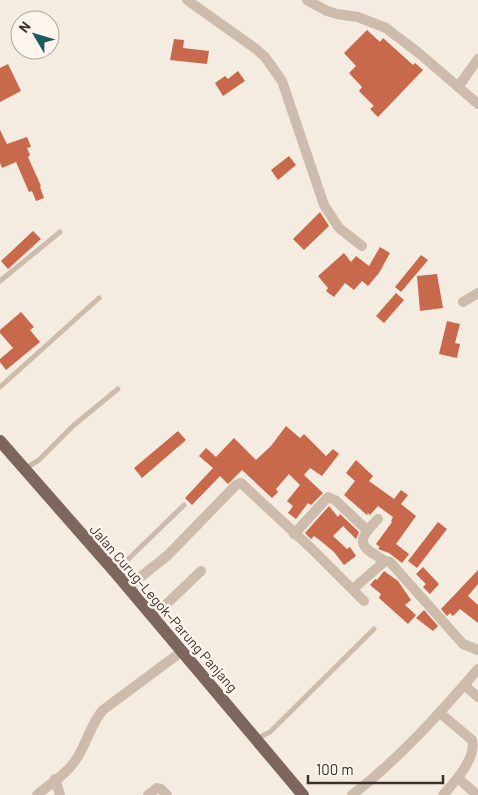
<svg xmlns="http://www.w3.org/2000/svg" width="478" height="795" viewBox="0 0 478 795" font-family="Barlow,sans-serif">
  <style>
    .building { fill: #c8694b }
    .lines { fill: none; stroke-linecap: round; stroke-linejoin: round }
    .lane { stroke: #cdbbac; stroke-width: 5 }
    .street { stroke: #cdbbac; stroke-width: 10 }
    .primary { stroke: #7d675c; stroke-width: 12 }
    .labels { text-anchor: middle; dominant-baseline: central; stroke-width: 5; stroke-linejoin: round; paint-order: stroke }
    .street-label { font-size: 14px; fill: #3b302b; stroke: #fbf5ee }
  </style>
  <rect width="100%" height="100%" fill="#f4ebe1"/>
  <!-- building -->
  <g class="building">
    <path d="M367,30l13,12 3,-4 30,27 2,-2 8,7 -45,47 -8,-8 4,-3 -15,-15 3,-4 -13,-14 7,-7 -12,-13z"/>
    <path d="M174,39l10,1 -1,8 26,3 -2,13 -37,-4z"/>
    <path d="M8,64l13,27 -21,11v-34z"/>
    <path d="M238,71l7,10 -22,15 -8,-13 10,-7 3,3z"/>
    <path d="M0,130l7,14 20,-7 4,10 -4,1 3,7 -2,2 13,29 -1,1 4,11 -8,3 -4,-10 -3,1 -13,-30 -14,6 -2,-5z"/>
    <path d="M289,156l7,9 -18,15 -7,-10z"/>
    <path d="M320,212l9,14 -25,24 -11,-11z"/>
    <path d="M33,231l8,8 -33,30 -7,-8z"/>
    <path d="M380,247l10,6 -11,20 -11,13 -6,-5 -8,9 -9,-7 -11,14 -8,-6 2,-3 -10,-12 26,-23 7,9 5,-6 13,10z"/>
    <path d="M421,255l7,5 -27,32 -6,-5z"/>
    <path d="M437,274l6,34 -23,3 -3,-35z"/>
    <path d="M396,293l8,7 -20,23 -8,-7z"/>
    <path d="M21,312l13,15 -4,3 10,12 -34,28 -6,-8v-3l13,-11 -13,-15v-3z"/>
    <path d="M447,321l13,3 -5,19 5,1 -3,14 -18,-4z"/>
    <path d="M286,426l14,12 4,-4 22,22 7,-7 6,5 -17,22 -12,-8 -6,7 19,18 -12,12 -3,-2 -12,16 -8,-6 5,-7 -6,-5 13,-16 -11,-11 -13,15 2,3 -6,6 -30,-28 -14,14 -8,-8 -28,29 -7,-7 28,-30 -14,-12 7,-8 10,9 18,-19 22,22 15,-14z"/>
    <path d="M178,431l8,9 -44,38 -8,-10z"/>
    <path d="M356,460l17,16 -4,5 25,18 7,-9 7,5 -7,9 15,12 -20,28 13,10 -7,9 -13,-10 -11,-4 2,-2 -4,-3 16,-22 -1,-1 2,-4 -15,-11 -8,9 -2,-2 -1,2 -23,-20 11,-14 -9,-8z"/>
    <path d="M329,506l9,11 2,-3 19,18 -3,7 -13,-13 -10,10 14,13 3,-2 6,9 -12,9 -10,-13 -12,-10 -8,-6 -3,3 -6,-6z"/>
    <path d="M438,522l9,7 -30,39 -9,-7z"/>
    <path d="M423,567l16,17 -9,10 -7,-7 3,-3 -10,-10z"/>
    <path d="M478,570v14l-10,12 10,9v18l-18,-14 -7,7 -3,-3 -3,3 -6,-7z"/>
    <path d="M384,571l14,10 13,19 -6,5 11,10 -8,9 -29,-26 2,-4 -11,-9 5,-6 2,1z"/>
    <path d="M424,610l14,16 -5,5 -17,-13z"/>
  </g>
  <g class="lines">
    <!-- lane -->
    <g class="lane">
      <path d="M0,281l60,-49"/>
      <path d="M0,387l99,-89"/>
      <path d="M26,468l13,-8 35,-35 44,-36"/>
      <path d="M115,572l69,-67"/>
      <path d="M256,739l14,-7 104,-103"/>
    </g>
    <!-- street -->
    <g class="street">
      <path d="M187,0l69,49 9,8 17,24 42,124 15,23 23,18"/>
      <path d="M307,0l20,11 10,3 21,3 28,11 34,26 58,50"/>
      <path d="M458,87l20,-28"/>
      <path d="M463,302l15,-9"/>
      <path d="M378,519c-23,23 -19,27 7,42"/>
      <path d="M294,534l34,-37 7,3 32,30"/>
      <path d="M128,587l40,-32 68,-70 5,-2 71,66 52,52"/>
      <path d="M353,589l32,-28 5,1 73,82 15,6"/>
      <path d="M153,617l48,-46"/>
      <path d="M464,685l14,12"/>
      <path d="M440,713l32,27c5,18 -18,43 -29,55"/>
      <path d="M458,778l19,17"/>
      <path d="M55,779l5,16"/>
      <path d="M37,795c13,-11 31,-22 40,-37 10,-15 14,-35 26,-48l78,-58"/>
      <path d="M148,795l9,-7 4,1 6,6"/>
      <path d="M352,795c47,-36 87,-81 126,-126"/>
    </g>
    <!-- primary -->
    <path class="primary" d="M0,441l115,131 188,223"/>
  </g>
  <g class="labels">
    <!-- street labels -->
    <g class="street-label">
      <text transform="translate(164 608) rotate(49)">Jalan Curug–Legok–Parung Panjang</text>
    </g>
  </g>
  <!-- north arrow -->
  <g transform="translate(35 35) rotate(308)"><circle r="24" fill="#fbf5ee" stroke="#aea6a0"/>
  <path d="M0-4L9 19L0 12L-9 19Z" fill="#1f5a5e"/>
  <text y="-8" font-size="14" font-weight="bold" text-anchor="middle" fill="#3b302b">N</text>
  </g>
  <!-- scale -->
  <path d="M308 775v8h135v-8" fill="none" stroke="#3b302b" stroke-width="2.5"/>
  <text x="316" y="775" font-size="15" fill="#3b302b" stroke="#fbf5ee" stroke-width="4" paint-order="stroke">100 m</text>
</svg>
